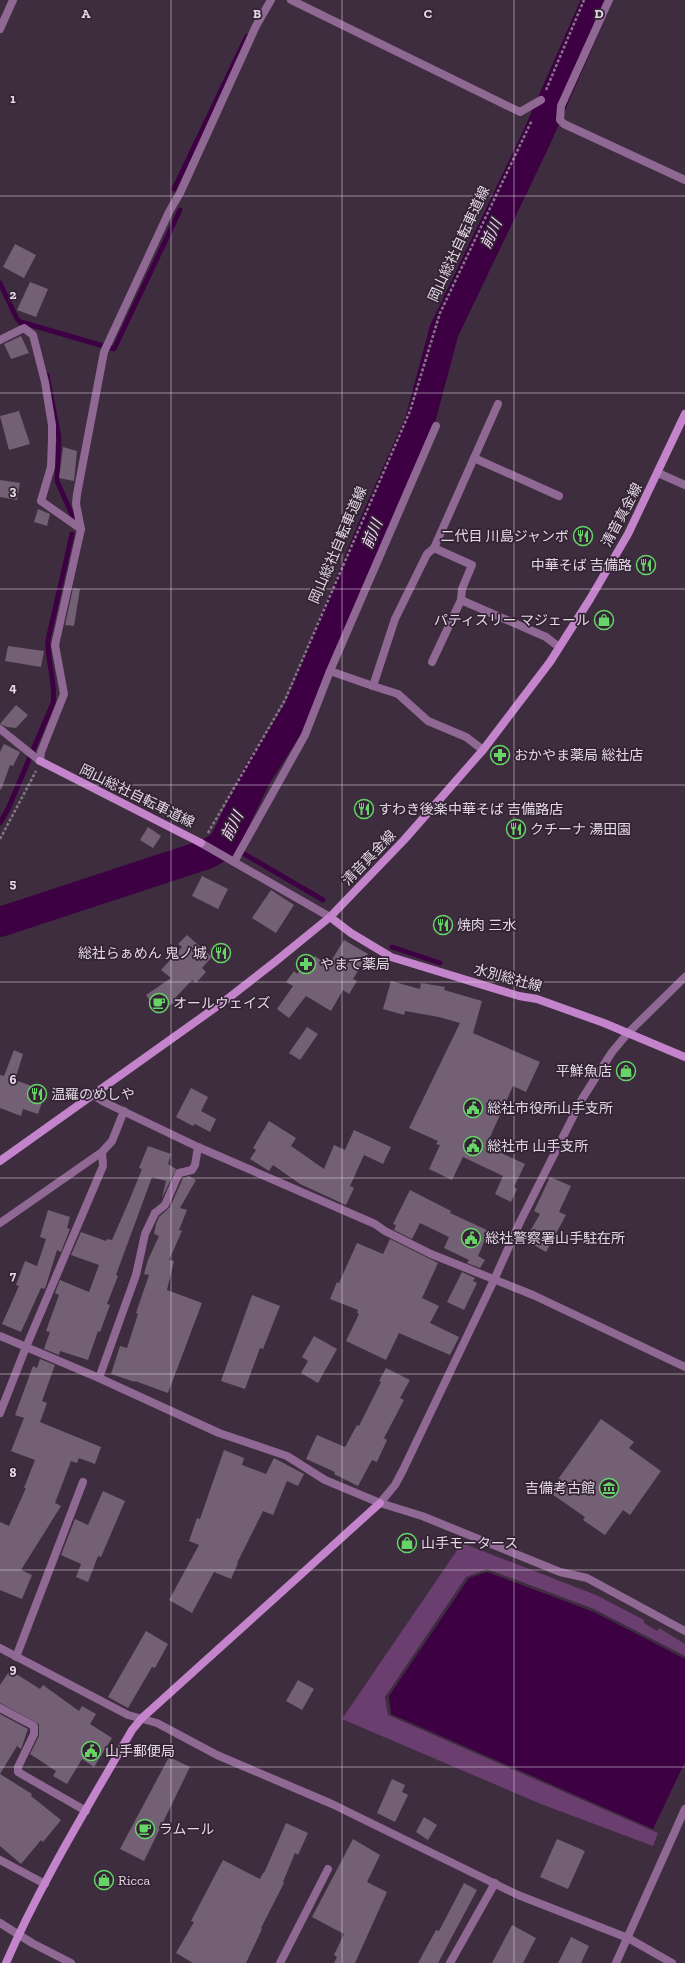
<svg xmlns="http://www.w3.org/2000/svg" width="685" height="1963" viewBox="0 0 685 1963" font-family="'Zilla Slab','Noto Sans JP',serif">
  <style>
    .green { fill: #6b3e70 }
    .water { fill: #3d0043 }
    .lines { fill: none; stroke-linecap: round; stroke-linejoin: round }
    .stream { stroke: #3d0043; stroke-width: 5 }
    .river { stroke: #3d0043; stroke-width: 30 }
    .building { fill: #736075 }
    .path { stroke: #847685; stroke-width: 2.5; stroke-dasharray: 3 2; stroke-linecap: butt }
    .lane { stroke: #906894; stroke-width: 8 }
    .street { stroke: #906894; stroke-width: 8 }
    .secondary { stroke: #c484cb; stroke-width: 8 }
    .grid { fill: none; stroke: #e3d8e3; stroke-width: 1; stroke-opacity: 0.55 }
    .labels { text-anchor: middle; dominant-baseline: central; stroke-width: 3.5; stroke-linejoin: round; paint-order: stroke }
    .street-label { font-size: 14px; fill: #e3d8e3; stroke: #332335 }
    .poi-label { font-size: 14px; fill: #e3d8e3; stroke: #332335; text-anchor: start }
    .water-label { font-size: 15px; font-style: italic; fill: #f8d7fb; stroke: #332335 }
    .grid-label { font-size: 13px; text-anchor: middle; font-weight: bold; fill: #e3d8e3; stroke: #332335; stroke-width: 3.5; stroke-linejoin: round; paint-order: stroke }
  </style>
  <rect width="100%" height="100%" fill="#3e2d3f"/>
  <!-- green -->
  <path class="green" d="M462,1543l134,52 48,25v3l13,8 2,-3 26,16v12l-91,-47 -107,-40 -21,8 -81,120 3,18 270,118 -5,13 -112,-42 -199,-85z"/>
  <!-- water -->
  <path class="water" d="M487,1572l107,40 91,47v103l-32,67 -262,-115 -2,-18 80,-118z"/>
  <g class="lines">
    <!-- stream -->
    <g class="stream">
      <path d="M174,189l73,-153"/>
      <path d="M0,283l17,36 10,10"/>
      <path d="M21,322l93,27 66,-139"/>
      <path d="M47,375l12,63 -2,43 17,38"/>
      <path d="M0,823l8,-14 45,-106c3,-21 -6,-41 -5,-63l24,-106"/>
      <path d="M226,838l8,10 89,52"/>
      <path d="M392,947l48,16"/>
    </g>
    <!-- river -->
    <path class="river" d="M0,922l207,-68 16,-9 34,-70 40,-62 79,-193 44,-99 24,-90 92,-192 61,-139"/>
  </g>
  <!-- building -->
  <g class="building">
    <path d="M15,244l21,11 -12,23 -21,-11z"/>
    <path d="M30,282l18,7 -12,28 -19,-7z"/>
    <path d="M21,336l8,17 -18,6 -7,-15z"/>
    <path d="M19,411l11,33 -21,6 -9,-34z"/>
    <path d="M63,447l14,4 -3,30 -15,-3z"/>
    <path d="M0,480l20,3 -3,17 -17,-3z"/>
    <path d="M38,509l12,5 -3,12 -13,-4z"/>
    <path d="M73,588l7,1 -6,37 -9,-1z"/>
    <path d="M8,646l36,5 -3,16 -36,-6z"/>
    <path d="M16,705l12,10 -12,13 -9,-1 -7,-3z"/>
    <path d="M4,744l16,8 -7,14 -3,-1 -9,25 -1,-1v-37z"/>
    <path d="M148,827l13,9 -8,12 -13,-8z"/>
    <path d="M202,876l26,13 -10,20 -26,-13z"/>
    <path d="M271,890l23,15 -18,28 -24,-15z"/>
    <path d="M187,935l25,22 -10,11 4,4 -10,11 -4,-3 -16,17 2,3 -20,13 -12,-18 25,-17 -10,-8 21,-23 -4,-3z"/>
    <path d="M344,940l24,14 -15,25 4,2 -8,13 -6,-4 -12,21 -25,-15 -17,22 -12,-9 16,-23 -7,-4 8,-11 3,3 9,-11 3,2 6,-9 13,10z"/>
    <path d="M391,981l29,8 1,-6 24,4 -1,3 38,11 -9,32 67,29 -14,30 -13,-6 -27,60 39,18 -11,23 3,2 -6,13 -16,-8 8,-18 -40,-19 -11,23 -23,-11 11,-24 -4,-1 2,-3 -29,-13 51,-105 -21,-6 -34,-6 -1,4 -21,-6z"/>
    <path d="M307,1027l11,7 -18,26 -11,-7z"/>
    <path d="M14,1050l9,4 -8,26 31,11 -8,23 -15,-5 -2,7 -21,-8v-33l4,1z"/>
    <path d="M191,1088l17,9 -7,14 15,8 -6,13 -15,-8 -2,2 -17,-9z"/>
    <path d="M269,1121l27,17 -5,8 33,23 10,-24 11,5 9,-20 37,17 -8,17 -19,-9 -14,31 4,2 -8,17 -46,-21 -27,-19 -4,6 -19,-12 6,-9 -3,-2z"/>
    <path d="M148,1146l23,8 -3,10 8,5 -14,29 4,-17 -14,-4 -36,98 2,1 -11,28 3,1 -10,27 -2,-1 -10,29 -28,-9 -1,4 -15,-6 6,-17 -4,-1 13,-36 -4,-2 5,-13 29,12 10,-27 -28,-10 10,-23 25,9 1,-2 5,1 17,-39 13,-32 -3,-1z"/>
    <path d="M189,1176l7,4 -16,28 7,2 -8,20 3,1 -13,29 5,1 -7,29 35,13 -34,90 -33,-12v1l-24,-8 9,-28 7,2 11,-34 -2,-1 13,-38 -5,-1 4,-14 11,-24 -5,-2 2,-10 3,-7 11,-10 13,-29z"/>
    <path d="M550,1177l21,9 -12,26 7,3 -20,37 -21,-12 15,-26 -6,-3z"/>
    <path d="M410,1190l41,21 -1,2 39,18 -11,25 7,4 -5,8 -13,-5 2,-3 -25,-12 5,-11 -29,-14 -8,16 -18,-9 2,-5 -3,-1z"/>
    <path d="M48,1210l22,7 -3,11 3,1 -9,23 -4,-2 -12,39 -4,-1 -20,44 -19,-8 17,-38 -3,-1 9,-24 12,5 9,-27 -6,-2z"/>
    <path d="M390,1239l48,24 -16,35 17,8 -9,17 29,14 -9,18 -51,-22 -13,27 -40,-19 13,-27 -2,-1 1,-3 -28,-11 7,-17 2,1 18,-40 26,11z"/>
    <path d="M462,1272l13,6 -2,3 4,2 -13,27 -17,-8z"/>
    <path d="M252,1295l28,11 -17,43 -3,-1 -15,41 -24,-8z"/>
    <path d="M314,1336l23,13 -19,34 -17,-10 7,-12 -6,-4z"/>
    <path d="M40,1359l15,6 -13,36 5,2 -7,19 61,25 -6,17 -16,-6 -2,5 -6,-2 -16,42 6,3 -40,64 11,5 -10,24 -22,-9v-68l9,4 17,-38h-2l11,-28 -24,-9 13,-33 -9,-3 18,-49 4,2z"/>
    <path d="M386,1368l24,12 -10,18 4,2 -20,38 3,2 -10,22 -5,-2 -14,26 -24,-12 1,-2 -29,-13 11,-24 28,12 12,-22 2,1 22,-44 -2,-1z"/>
    <path d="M601,1419l33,23 -5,6 32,23 -31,44 -7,-5 -18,25 -22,-15 2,-3 -36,-25z"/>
    <path d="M224,1450l20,8 -2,7 24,9 8,-16 30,16 -6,12 -11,-5 -14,34 -10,-4 -26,52h1l-7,16 -17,-7 -22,41 -23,-13 30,-55 -10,-4 8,-23 3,1z"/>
    <path d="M103,1491l22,10 -24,56 -3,-1 -10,26 -12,-5 5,-13 -20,-9 14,-36 13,6z"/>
    <path d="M146,1631l22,13 -13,24 -3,-1 -24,41 -20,-11z"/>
    <path d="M10,1670l30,19 3,-4 36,26 3,-5 14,8 -6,10 22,14 -18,29 -12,-8 -15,25 -14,-8 3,-5 -26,-17 9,-18v-12l-39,-21v-18z"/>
    <path d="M298,1680l16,9 -12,21 -16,-9z"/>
    <path d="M0,1714l28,15 -7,20 -4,-3 -17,28z"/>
    <path d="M169,1757l21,10 -46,94 -24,-12z"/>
    <path d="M0,1774l32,20 -1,2 30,24 -18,22 -2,-2 -20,24 -21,-18z"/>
    <path d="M392,1779l13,6 -3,7 6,3 -13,27 -18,-9z"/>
    <path d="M424,1817l13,8 -9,15 -12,-8z"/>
    <path d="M286,1823l22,10 -10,22 -3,-2 -12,29 1,1 -23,45 1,1 -16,34h-53l-17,-10 18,-31 -3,-1 32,-61 37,19 3,-6h1z"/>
    <path d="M353,1839l27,16 -13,27 20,10 -32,71h-21l3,-6 -3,-2 10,-21 -32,-17z"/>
    <path d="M557,1839l28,12 -17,38 -28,-12z"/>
    <path d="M464,1883l13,7 -39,73h-20l18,-33 3,1z"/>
    <path d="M512,1925l24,13 -13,25h-31z"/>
    <path d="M571,1937l18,9 -8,17h-23z"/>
  </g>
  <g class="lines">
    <!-- path -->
    <g class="path">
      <path d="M546,90l38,-90"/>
      <path d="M208,833l77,-133 125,-289 30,-98 92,-193"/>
      <path d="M0,839l36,-68"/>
    </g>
    <!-- lane -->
    <g class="lane">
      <path d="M52,440l-1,27 -10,34 40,28"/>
      <path d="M155,1213l10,-8 14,-32 13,-3 3,-5 3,-18"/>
    </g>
    <!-- street -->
    <g class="street">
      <path d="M291,0l229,112 21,-12"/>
      <path d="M609,0l-48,106 -1,14 4,4 121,56"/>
      <path d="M0,29l13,-29"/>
      <path d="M0,340l24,-12 9,7 12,47 7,43v15"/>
      <path d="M474,458l85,38"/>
      <path d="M658,473l27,12"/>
      <path d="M434,548l38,17 -10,24 -1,11 85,37 13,10"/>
      <path d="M432,662l29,-62"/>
      <path d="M330,671l43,15"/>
      <path d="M0,729l40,32"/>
      <path d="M483,750l-17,-13 -38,-16 -30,-27 -25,-8 22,-67 32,-65 7,-6 64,-144"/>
      <path d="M40,761l1,-9 23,-58 -9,-49 26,-116 -5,-25 1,-10 27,-142 65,-140 11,-19 76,-167 15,-26"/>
      <path d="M201,843l129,74"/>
      <path d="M234,862l71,-127 25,-64 106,-245"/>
      <path d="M93,1095l11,7 94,45 177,77 10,7 46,23 102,41 152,72"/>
      <path d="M0,1223l102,-71"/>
      <path d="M0,1336l99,42 120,55 68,23 38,24 55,23 42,13 138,56 27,6 98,53"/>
      <path d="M99,1378l37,-103 9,-41 10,-21"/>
      <path d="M0,1413l26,-66 77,-181 -1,-14 10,-11 12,-30"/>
      <path d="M380,1503l15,-18 8,-15 91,-190 26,-58 62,-123 30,-47 16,-19 57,-56"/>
      <path d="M0,1648l128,67 29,8 60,32 115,49 186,91 110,43 44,25"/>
      <path d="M16,1657l67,-175"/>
      <path d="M0,1708l34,18v8l-16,33v5l68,39"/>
      <path d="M0,1860l45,24"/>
      <path d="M0,1923l32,20 39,20"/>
      <path d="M280,1963l48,-94"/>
      <path d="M450,1963l45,-80"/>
      <path d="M616,1963l69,-154"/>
    </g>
    <!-- secondary -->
    <g class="secondary">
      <path d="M40,761l161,82"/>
      <path d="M330,917l21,16 40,24 128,39 18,3 67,24 81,34"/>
      <path d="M0,1161l226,-161 50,-39 54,-44 74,-77 79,-90 67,-88 40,-63 38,-65 57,-120"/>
      <path d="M6,1963c34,-79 83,-158 126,-233l10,-12 238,-215"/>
    </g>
  </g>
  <!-- grid -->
  <path class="grid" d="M171,0v1963M342,0v1963M514,0v1963M0,196h685M0,393h685M0,589h685M0,785h685M0,982h685M0,1178h685M0,1374h685M0,1570h685M0,1767h685"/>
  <!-- icons -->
  <defs>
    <g id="restaurant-ring" transform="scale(1)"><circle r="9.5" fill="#332335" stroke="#66d466" stroke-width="1.5"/><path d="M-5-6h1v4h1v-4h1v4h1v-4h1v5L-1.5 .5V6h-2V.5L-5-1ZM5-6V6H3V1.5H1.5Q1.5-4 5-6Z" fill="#66d466"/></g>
    <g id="shop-ring" transform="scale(1)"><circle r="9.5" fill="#332335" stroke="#66d466" stroke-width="1.5"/><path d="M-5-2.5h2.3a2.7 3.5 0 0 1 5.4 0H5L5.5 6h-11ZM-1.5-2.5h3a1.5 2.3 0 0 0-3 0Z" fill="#66d466"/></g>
    <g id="pharmacy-ring" transform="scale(1)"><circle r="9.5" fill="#332335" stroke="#66d466" stroke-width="1.5"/><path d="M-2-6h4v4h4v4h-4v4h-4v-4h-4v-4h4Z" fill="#66d466"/></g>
    <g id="cafe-ring" transform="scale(1)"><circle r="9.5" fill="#332335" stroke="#66d466" stroke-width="1.5"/><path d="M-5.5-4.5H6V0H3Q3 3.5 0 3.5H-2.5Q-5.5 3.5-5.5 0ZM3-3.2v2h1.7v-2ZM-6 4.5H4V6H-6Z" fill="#66d466"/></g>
    <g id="civic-ring" transform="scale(1)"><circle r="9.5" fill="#332335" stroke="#66d466" stroke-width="1.5"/><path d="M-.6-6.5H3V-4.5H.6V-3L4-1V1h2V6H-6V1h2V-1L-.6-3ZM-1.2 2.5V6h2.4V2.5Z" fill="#66d466"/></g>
    <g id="museum-ring" transform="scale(1)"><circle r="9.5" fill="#332335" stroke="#66d466" stroke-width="1.5"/><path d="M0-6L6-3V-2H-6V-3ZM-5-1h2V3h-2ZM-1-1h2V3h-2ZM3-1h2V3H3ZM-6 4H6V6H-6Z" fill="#66d466"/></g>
  </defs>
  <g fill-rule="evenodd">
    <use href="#restaurant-ring" x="583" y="536"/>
    <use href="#restaurant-ring" x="646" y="565"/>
    <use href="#shop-ring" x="604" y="620"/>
    <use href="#pharmacy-ring" x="500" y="755"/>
    <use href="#restaurant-ring" x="364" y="809"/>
    <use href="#restaurant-ring" x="516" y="829"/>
    <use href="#restaurant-ring" x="443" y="925"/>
    <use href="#restaurant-ring" x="221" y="953"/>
    <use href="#pharmacy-ring" x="306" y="964"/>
    <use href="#cafe-ring" x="159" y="1003"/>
    <use href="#shop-ring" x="626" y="1071"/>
    <use href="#restaurant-ring" x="37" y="1094"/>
    <use href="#civic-ring" x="473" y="1108"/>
    <use href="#civic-ring" x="473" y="1146"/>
    <use href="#civic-ring" x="471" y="1238"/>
    <use href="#museum-ring" x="609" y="1488"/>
    <use href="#shop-ring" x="407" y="1543"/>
    <use href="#civic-ring" x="91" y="1751"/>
    <use href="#cafe-ring" x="145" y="1829"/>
    <use href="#shop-ring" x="104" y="1880"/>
  </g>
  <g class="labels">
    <!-- street labels -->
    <g class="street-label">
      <text transform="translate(459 244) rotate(-65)">岡山総社自転車道線</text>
      <text transform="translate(622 515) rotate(-62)">清音真金線</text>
      <text transform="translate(338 545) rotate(-67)">岡山総社自転車道線</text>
      <text transform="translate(137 796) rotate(26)">岡山総社自転車道線</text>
      <text transform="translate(369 858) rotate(-46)">清音真金線</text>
      <text transform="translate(508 978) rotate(15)">水別総社線</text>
    </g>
    <!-- poi labels -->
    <g class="poi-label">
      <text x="569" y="536" text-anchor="end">二代目 川島ジャンボ</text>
      <text x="632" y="565" text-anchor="end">中華そば 吉備路</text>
      <text x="590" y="620" text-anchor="end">パティスリー マジェール</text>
      <text x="514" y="755">おかやま薬局 総社店</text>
      <text x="378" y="809">すわき後楽中華そば 吉備路店</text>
      <text x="530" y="829">クチーナ 湯田園</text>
      <text x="457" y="925">焼肉 三水</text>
      <text x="207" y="953" text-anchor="end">総社らぁめん 鬼ノ城</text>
      <text x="320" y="964">やまて薬局</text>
      <text x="173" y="1003">オールウェイズ</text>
      <text x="612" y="1071" text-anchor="end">平鮮魚店</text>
      <text x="51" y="1094">温羅のめしや</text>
      <text x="487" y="1108">総社市役所山手支所</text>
      <text x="487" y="1146">総社市 山手支所</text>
      <text x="485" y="1238">総社警察署山手駐在所</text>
      <text x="595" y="1488" text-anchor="end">吉備考古館</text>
      <text x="421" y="1543">山手モータース</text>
      <text x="105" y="1751">山手郵便局</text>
      <text x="159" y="1829">ラムール</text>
      <text x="118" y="1880">Ricca</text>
    </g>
    <!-- water labels -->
    <g class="water-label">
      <text transform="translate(491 234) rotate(-65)">前川</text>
      <text transform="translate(372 534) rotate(-67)">前川</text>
      <text transform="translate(232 826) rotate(-63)">前川</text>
    </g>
  </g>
  <g class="grid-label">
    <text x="86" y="18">A</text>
    <text x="257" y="18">B</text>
    <text x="428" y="18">C</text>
    <text x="599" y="18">D</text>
    <text x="13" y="103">1</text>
    <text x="13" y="299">2</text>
    <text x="13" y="495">3</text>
    <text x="13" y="692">4</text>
    <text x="13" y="888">5</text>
    <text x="13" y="1084">6</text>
    <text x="13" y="1280">7</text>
    <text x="13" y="1477">8</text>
    <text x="13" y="1673">9</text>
  </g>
</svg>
